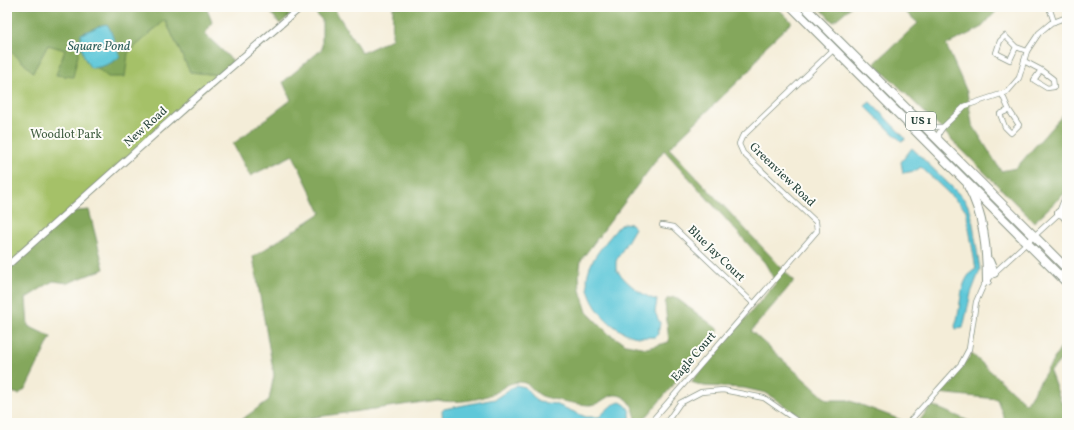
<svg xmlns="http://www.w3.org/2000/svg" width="1074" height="430" viewBox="0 0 1074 430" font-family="Vollkorn,serif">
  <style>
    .green { fill: #a5c167; stroke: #627f4e }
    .forest { fill: #84a75c; stroke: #527248 }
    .water { fill: #5ec8d9; stroke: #3e8286 }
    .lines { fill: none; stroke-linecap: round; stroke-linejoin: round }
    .minor-casing { stroke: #8a9586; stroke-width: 6 }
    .tertiary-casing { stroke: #8a9586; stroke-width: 8 }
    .trunk-casing { stroke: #8a9586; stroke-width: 10 }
    .minor { stroke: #fff; stroke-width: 4.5 }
    .tertiary { stroke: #fff; stroke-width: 6 }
    .trunk { stroke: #fff; stroke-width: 8 }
    .labels { text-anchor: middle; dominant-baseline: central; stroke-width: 4; stroke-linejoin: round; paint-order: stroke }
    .shield { fill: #fdfcf7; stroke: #62766e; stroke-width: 1 }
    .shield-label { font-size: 11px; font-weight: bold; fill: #1f3d34 }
    .street-label { font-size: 12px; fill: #1f3d34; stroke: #fdfcf7 }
    .park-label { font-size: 12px; fill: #405e41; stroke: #fdfcf7 }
    .water-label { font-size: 13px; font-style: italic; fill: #2f605d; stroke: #fdfcf7 }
  </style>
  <rect width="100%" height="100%" fill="#fdfcf7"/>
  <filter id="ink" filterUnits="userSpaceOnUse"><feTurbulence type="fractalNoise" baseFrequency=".025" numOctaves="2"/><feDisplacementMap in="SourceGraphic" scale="8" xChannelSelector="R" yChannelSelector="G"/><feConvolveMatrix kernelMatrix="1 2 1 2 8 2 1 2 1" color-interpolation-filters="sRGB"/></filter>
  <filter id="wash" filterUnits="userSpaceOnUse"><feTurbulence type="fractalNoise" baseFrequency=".012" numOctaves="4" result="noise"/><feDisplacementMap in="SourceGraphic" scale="16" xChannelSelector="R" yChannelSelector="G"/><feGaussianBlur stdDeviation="0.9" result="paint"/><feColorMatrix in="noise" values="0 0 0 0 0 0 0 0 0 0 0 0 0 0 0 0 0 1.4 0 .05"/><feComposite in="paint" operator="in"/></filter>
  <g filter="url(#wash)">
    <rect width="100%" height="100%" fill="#f4edd8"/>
    <!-- green -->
    <path class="green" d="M165,20l25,52 31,3 -154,137 -60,57v-218l5,1 21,20 15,-27 17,4 18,-16 24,-9 22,28z"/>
    <!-- forest -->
    <g class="forest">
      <path d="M7,7h199l6,15 -7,12 28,27 -12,14 -31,-3 -25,-52 -37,33 -3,24h-17l-13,-11 12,-41 -24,8 -10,44 -17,-2 9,-25 -17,-5 -15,27 -21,-20 -5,-1z"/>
      <path d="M266,7h33l-19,17z"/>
      <path d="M310,7h23l29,46 30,-14 1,-32h384l15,15 -27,25 -15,23 -81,78 125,133 -43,50 76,69h21l61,23h-99l-44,-30 -22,-5 -40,-2 -13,-4 85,-99 -11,-20 -101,-113 -83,110 -2,16 1,14 7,22 22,22 17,10 21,4 22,-6 -4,-39 2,-4 8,-2 44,33 -71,85 -11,8c-3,-11 -4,-23 -16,-27 -13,-5 -19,9 -31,9 -9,0 -40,-6 -48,-9 -12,-6 -12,-17 -29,-13 -7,1 -12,7 -19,10 -12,7 -43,11 -56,7l-164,23h-37l32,-23 5,-25 -21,-118 68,-44 -28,-58 -43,21 -17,-32 58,-44 -8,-18 39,-33v-29z"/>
      <path d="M819,7h32l-18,15z"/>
      <path d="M900,7h100l-19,21 -35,17 21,47 5,32 29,47 15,-3 51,-58v81l-33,31 -141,-141 -19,-17 44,-41z"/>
      <path d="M89,210l15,59 -36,14 -15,-2 -27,17 2,28 23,11 -25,51 -7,6 -12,-3v-122l60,-57z"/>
      <path d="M1067,338v15l-17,19 12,32 5,-1v20h-61l-9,-24 -59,-6 34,-39 54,50z"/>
      <path d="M931,405l40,17 9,1h-62z"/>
    </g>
    <!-- water -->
    <g class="water">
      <path d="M107,24l3,5 10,27c-5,7 -20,12 -29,12 -8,-8 -11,-23 -10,-34l21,-9z"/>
      <path d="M870,102l34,35 1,3 -4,1 -36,-35z"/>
      <path d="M912,148l53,52 6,12 9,58 -9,23 -8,35 -7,1 -1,-3c7,-17 3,-48 21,-57l-10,-59 -45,-43 -6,4 -12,2 -2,-11z"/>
      <path d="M624,223l7,1 4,4 -19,33v8c8,12 27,28 41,31l-2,12 5,11 -2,11 -3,3c-7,0 -15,1 -22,-1 -24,-7 -51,-37 -45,-63 4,-17 20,-33 31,-47z"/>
      <path d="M516,385l9,2 13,15 17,2 31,13h13l13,-12 8,-3c10,4 11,11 10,21h-187l-1,-12 2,-2 51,-10z"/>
    </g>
  </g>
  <g filter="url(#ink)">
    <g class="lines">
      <!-- minor casing -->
      <g class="minor-casing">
        <g id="minor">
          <path d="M1049,7l5,15"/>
          <path d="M1016,47l-11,-11 -5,5 -4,12 14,7 6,-13 11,4"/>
          <path d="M1024,61l17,9 -7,10 13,8 7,-1 -1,-8 -12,-9"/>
          <path d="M1002,94l7,16 -9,4 5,13 6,6 8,-8 -10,-15"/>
          <path d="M927,127h16l-4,6v6"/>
          <path d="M943,127l22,-21 42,-14 12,-14 8,-27 12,-18 12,-10 16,-6"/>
          <path d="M1059,212l8,-20"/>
          <path d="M662,225l11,2 80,76"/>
          <path d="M650,423l167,-192 -1,-9 -73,-69 -4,-9 3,-7 92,-88"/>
          <path d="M666,423l14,-20 21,-11 22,-2 41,8 36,25"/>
          <path d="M908,423l53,-59 8,-15 7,-47 7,-16 11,-13 73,-67"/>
        </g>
      </g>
      <!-- tertiary casing -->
      <g class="tertiary-casing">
        <path id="tertiary" d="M7,266l185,-165 109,-94"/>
      </g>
      <!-- trunk casing -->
      <g class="trunk-casing">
        <g id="trunk">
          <path d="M792,7l275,276"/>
          <path d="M805,7l262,262"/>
          <path d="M968,186c16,29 19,63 19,95"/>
          <path d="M1059,213l4,1 4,5"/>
          <path d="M989,261l5,12"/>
        </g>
      </g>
      <!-- minor -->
      <use href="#minor" class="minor"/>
      <!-- tertiary -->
      <use href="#tertiary" class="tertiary"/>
      <!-- trunk -->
      <use href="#trunk" class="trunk"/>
    </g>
  </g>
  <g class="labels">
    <!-- shield labels -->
    <rect class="shield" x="906" y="112" width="30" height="18" rx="3"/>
    <g class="shield-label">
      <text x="921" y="121">US 1</text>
    </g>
    <!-- street labels -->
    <g class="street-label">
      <text transform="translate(146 127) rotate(-42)">New Road</text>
      <text transform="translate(782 175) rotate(44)">Greenview Road</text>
      <text transform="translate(716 254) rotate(44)">Blue Jay Court</text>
      <text transform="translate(694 357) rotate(-49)">Eagle Court</text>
    </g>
    <!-- park labels -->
    <g class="park-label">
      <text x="66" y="135">Woodlot Park</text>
    </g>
    <!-- water labels -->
    <g class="water-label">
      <text x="99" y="47">Square Pond</text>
    </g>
  </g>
  <!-- margin -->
  <rect width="1074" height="430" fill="none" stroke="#fdfcf7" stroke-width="24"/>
</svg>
